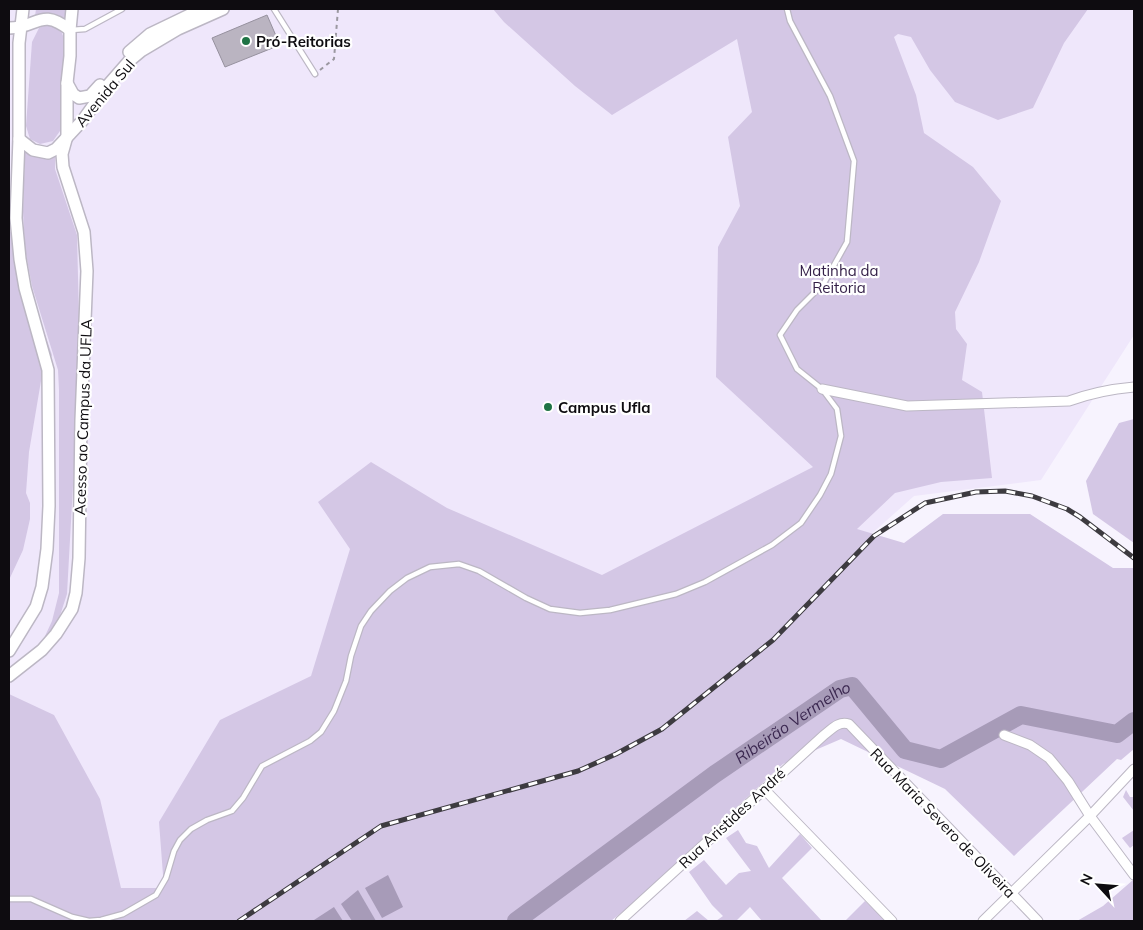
<svg xmlns="http://www.w3.org/2000/svg" width="1143" height="930" viewBox="0 0 1143 930" font-family="Mulish,sans-serif">
  <style>
    .built { fill: #efe7fb }
    .green { fill: #d4c7e5 }
    .water { fill: #a79bb8 }
    .lines { fill: none; stroke-linecap: round; stroke-linejoin: round }
    .river { stroke: #a79bb8; stroke-width: 18 }
    .building { fill: #bab4c1; stroke: #96919e }
    .lane-casing { stroke: #bcb7c4; stroke-width: 7 }
    .street-casing { stroke: #bcb7c4; stroke-width: 11 }
    .secondary-casing { stroke: #bcb7c4; stroke-width: 14 }
    .path { stroke: #9b98a0; stroke-width: 2; stroke-dasharray: 4 4; stroke-linecap: butt }
    .lane { stroke: #fff; stroke-width: 4.5 }
    .street { stroke: #fff; stroke-width: 9 }
    .secondary { stroke: #fff; stroke-width: 11 }
    .rail-casing { stroke: #3d3b40; stroke-width: 5 }
    .rail { stroke: #fff; stroke-width: 3; stroke-dasharray: 9; stroke-linecap: butt }
    .poi-dot { fill: #1f7345; stroke: #fff; stroke-width: 2 }
    .labels { text-anchor: middle; dominant-baseline: central; stroke-width: 4.5; stroke-linejoin: round; paint-order: stroke }
    .poi-label { font-size: 15px; font-weight: bold; fill: #0e0c10; stroke: #fff; text-anchor: start }
    .street-label { font-size: 15px; fill: #0e0c10; stroke: #fff }
    .park-label { font-size: 15px; fill: #331f47; stroke: #fff }
    .water-label { font-size: 16px; font-style: italic; fill: #3c2951; stroke: #fff }
  </style>
  <rect width="100%" height="100%" fill="#f7f3fe"/>
  <!-- built -->
  <path class="built" d="M9,9h1125v326l-93,145 -127,16 -255,227 -143,95 -507,103z"/>
  <!-- green -->
  <g class="green">
    <path d="M36,9h32l-1,10c-12,-6 -19,-6 -32,-3z"/>
    <path d="M493,9h595l-24,34 -31,65 -35,12 -43,-18 -25,-32 -19,-33 -13,-3 -4,3 22,58 8,38 49,34 28,34 -22,61 -24,50 1,17 11,15 -5,36 20,12 10,86 -51,4 -46,11 -38,36 47,14 39,-29h87l83,54h21v181l-13,11 -4,-1 -103,97 -69,-67 -104,-50 -58,25 -152,141 -20,16h-602v-227l45,21 46,84 21,89h43l-5,-66 61,-102 91,-44 39,-127 -32,-47 53,-40 76,46 155,67 211,-108 -97,-90 2,-130 22,-41 -12,-69 24,-25 -15,-73 -125,76 -37,-29 -71,-64z"/>
    <path d="M46,25l14,3 5,13 -3,87 -9,13 -13,3 -10,-5 -4,-13 6,-84 7,-14z"/>
    <path d="M25,151l19,7 11,-2v13l22,66 3,124 -13,235 -10,31 -18,24 13,-28 7,-28v-203l-1,-20 -26,-84 -6,-32 -5,10 31,91 -10,20 -13,77 -3,41 4,10v16l-7,31 -14,30v-350l16,17 -2,-35z"/>
    <path d="M1134,419v124l-41,-29 -7,-33 33,-58z"/>
    <path d="M1126,790l4,7h4v14l-11,-14z"/>
    <path d="M738,830l8,13 11,3 12,22 31,-34 12,14 -30,30 40,43h-60l-12,-14 -14,14h-20l7,-5 -11,-11 -23,-33 15,-12 22,25 13,-12 12,-2 -25,-33z"/>
    <path d="M1134,830v15l-4,3 -8,-10z"/>
    <path d="M1133,880h1v41h-57l26,-15z"/>
    <path d="M865,901l21,20h-41z"/>
    <path d="M697,911l12,10h-25z"/>
  </g>
  <!-- water -->
  <g class="water">
    <path d="M388,875l15,32 -21,11 -17,-30z"/>
    <path d="M358,890l18,31h-24l-11,-17z"/>
    <path d="M334,907l9,14h-28l-1,-1z"/>
  </g>
  <g class="lines">
    <!-- river -->
    <path class="river" id="s1" d="M516,921l199,-147 125,-85 12,-3 53,64 36,9 80,-44 96,19 17,-13"/>
  </g>
  <!-- building -->
  <path class="building" d="M267,15l13,30 -55,22 -13,-29z"/>
  <g class="lines">
    <!-- lane casing -->
    <g class="lane-casing">
      <g id="lane">
        <path d="M274,9l41,65"/>
        <path d="M71,30l14,-1 37,-20"/>
        <path d="M9,899h22l41,18 17,4 12,-1 22,-6 33,-19 10,-17 8,-27 6,-11 11,-11 16,-9 25,-9 11,-13 19,-32 48,-25 11,-9 13,-21 12,-30 5,-25 10,-30 10,-15 19,-20 17,-13 23,-11 29,-3 20,7 47,27 24,11 30,4 30,-3 66,-16 29,-12 67,-37 29,-22 19,-28 11,-21 10,-38 -4,-27 -15,-20 -25,-20 -17,-34 17,-25 27,-27 23,-41 7,-81 -24,-65 -40,-75 -3,-12"/>
      </g>
    </g>
    <!-- street casing -->
    <g class="street-casing">
      <g id="street">
        <path d="M822,389l85,17 162,-5c22,-8 42,-12 65,-14"/>
        <path d="M1004,735l26,10 19,13 19,23 22,35 44,59"/>
        <path d="M764,789l128,132"/>
        <path d="M620,921l204,-186c8,-6 14,-14 25,-11l189,197"/>
        <path d="M983,921l107,-105 44,-47"/>
      </g>
    </g>
    <!-- secondary casing -->
    <g class="secondary-casing">
      <g id="secondary">
        <path d="M9,28c29,0 31,-21 61,2"/>
        <path d="M129,52l21,-18 52,-25"/>
        <path d="M67,83l6,11 6,4 11,-2 10,-11"/>
        <path d="M19,139l14,11 15,3 8,-4 27,-29 25,-35 21,-24 12,-10 37,-22 45,-20"/>
        <path d="M9,651l27,-44 6,-20 5,-38 2,-43 -1,-136 -23,-82 -5,-29 -4,-41 3,-79v-96l4,-34"/>
        <path d="M9,676l33,-26 14,-16 16,-25 4,-16 3,-35 2,-138 6,-149 -3,-39 -21,-65 -1,-13 5,-18v-53l3,-27v-26l2,-21"/>
      </g>
    </g>
    <!-- path -->
    <path class="path" d="M320,70l14,-11 4,-50"/>
    <!-- lane -->
    <use href="#lane" class="lane"/>
    <!-- street -->
    <use href="#street" class="street"/>
    <!-- secondary -->
    <use href="#secondary" class="secondary"/>
    <!-- rail casing -->
    <g class="rail-casing">
      <path id="rail" d="M239,921l142,-95 197,-55 38,-17 46,-25 111,-89 101,-104 51,-33 51,-11 29,-1 27,5 35,13 13,8 54,41"/>
    </g>
    <!-- rail -->
    <use href="#rail" class="rail"/>
  </g>
  <!-- markers -->
  <g class="poi-dot">
    <circle cx="246" cy="41" r="5"/>
    <circle cx="548" cy="407" r="5"/>
  </g>
  <g class="labels">
    <!-- poi labels -->
    <g class="poi-label">
      <text x="256" y="41">Pró-Reitorias</text>
      <text x="558" y="407">Campus Ufla</text>
    </g>
    <!-- street labels -->
    <g class="street-label">
      <text transform="translate(105 93) rotate(-50)">Avenida Sul</text>
      <text transform="translate(83 417) rotate(-88)">Acesso ao Campus da UFLA</text>
      <text transform="translate(732 818) rotate(-43)">Rua Aristides André</text>
      <text transform="translate(943 823) rotate(46)">Rua Maria Severo de Oliveira</text>
    </g>
    <!-- park labels -->
    <g class="park-label">
      <text x="839" y="270">Matinha da<tspan x="839" dy="17">Reitoria</tspan></text>
    </g>
    <!-- water labels -->
    <g class="water-label">
      <text stroke="none"><textPath href="#s1" startOffset="341">Ribeirão Vermelho</textPath></text>
    </g>
  </g>
  <!-- border -->
  <rect width="1143" height="930" fill="none" stroke="#0e0c10" stroke-width="20"/>
  <!-- north arrow -->
  <g transform="translate(1098 885) rotate(296)" stroke="#ffffff" stroke-width="4" paint-order="stroke">
  <path d="M0-4L9 19L0 12L-9 19Z" fill="#0e0c10"/>
  <text y="-8" font-size="14" font-weight="bold" text-anchor="middle" fill="#0e0c10">N</text>
  </g>
</svg>
